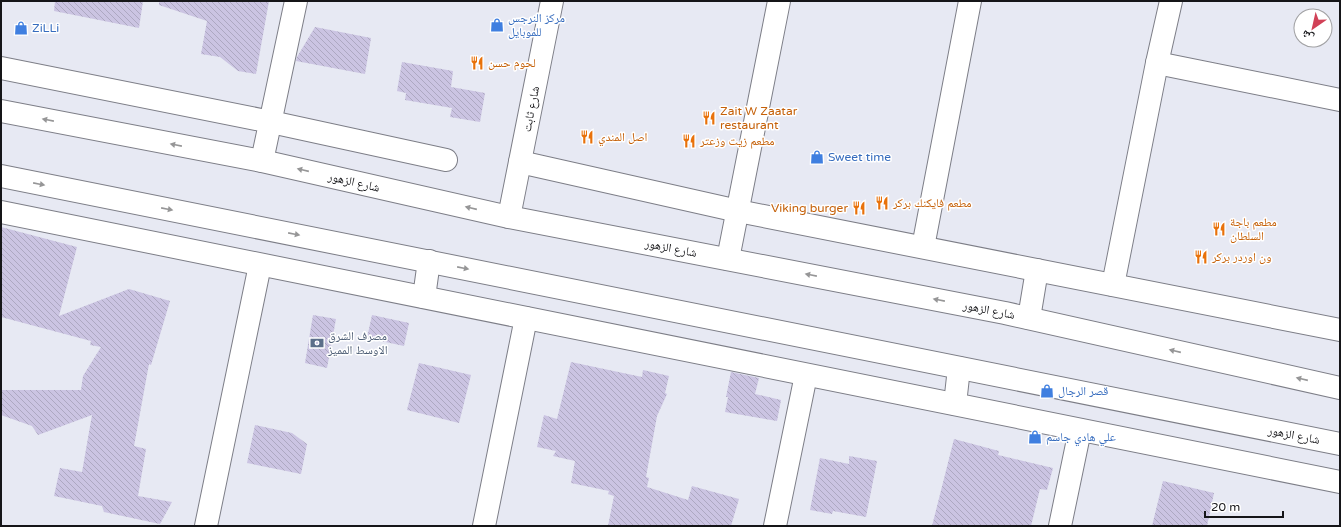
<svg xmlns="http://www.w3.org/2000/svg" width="1341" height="527" viewBox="0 0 1341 527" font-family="'Varela Round','Noto Naskh Arabic',sans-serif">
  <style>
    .building { fill: url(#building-back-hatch) }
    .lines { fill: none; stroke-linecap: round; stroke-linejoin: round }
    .street-casing { stroke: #7d7e87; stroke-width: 24 }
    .secondary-casing { stroke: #7d7e87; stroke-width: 24 }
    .street { stroke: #fff; stroke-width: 22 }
    .secondary { stroke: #fff; stroke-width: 22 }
    .oneway { fill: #969697 }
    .labels { text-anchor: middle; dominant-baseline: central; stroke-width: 3; stroke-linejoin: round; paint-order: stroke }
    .shop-label { font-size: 12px; fill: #366cbe; stroke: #fff; text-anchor: start }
    .food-label { font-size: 12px; fill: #c56008; stroke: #fff; text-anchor: start }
    .street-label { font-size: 12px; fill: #151518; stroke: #fff }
    .service-label { font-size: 12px; fill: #4e5e75; stroke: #fff; text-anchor: start }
  </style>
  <defs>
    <pattern id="building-back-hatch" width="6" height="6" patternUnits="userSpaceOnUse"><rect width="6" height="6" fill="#cbc4e2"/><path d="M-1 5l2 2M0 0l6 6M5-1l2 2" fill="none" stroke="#ada8c1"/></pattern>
  </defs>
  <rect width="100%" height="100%" fill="#e7e9f3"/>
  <!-- building -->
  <g class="building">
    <path d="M55,1h88l-4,27 -85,-17z"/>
    <path d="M159,1h110l-13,73 -18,-3 -18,-14 -19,-3 6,-33 -48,-16z"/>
    <path d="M315,27l56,11 -6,36 -69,-13 1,-4z"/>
    <path d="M402,62l51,9 -2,16 34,6 -5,29 -30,-5 2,-9 -47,-8 1,-7 -9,-2z"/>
    <path d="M1,227l76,20 -18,69 70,-27 41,12 -19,64 -2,-1 -15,82 12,3 -8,47 34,6 -12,22 -56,-12 -2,-6 -48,-10 6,-28 22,4 10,-57 -54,20 -6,-9 -31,-11v-25h80l2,-14 18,-29 -11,-2 1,-4 -90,-24z"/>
    <path d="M313,315l23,4 -9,49 -22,-5z"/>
    <path d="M372,315l37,8 -5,23 -37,-8z"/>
    <path d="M571,362l71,15 1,-7 26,6 -4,17 2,1 -10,22 -11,61 3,1 -2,9 41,13 4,-14 47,13 -8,27h-123l6,-30 -6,-2 1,-3 -38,-8 4,-22 -22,-5 3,-5 -19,-4 7,-32 13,4z"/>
    <path d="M419,363l52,12 -12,48 -52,-13z"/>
    <path d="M731,372l28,6 -4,16 26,6 -4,21 -52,-9 3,-15h-2z"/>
    <path d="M255,425l37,8 15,11 -6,30 -54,-11z"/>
    <path d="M954,439l45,12 -1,4 55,13 -6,22 -7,-1 -9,37h-99z"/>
    <path d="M849,456l28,5 -11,56 -33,-6 -1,3 -22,-4 10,-52 29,6z"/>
    <path d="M1163,481l51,12 -7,33h-55z"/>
  </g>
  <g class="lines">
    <!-- street casing -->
    <g class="street-casing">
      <g id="street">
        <path d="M1157,63l183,37"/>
        <path d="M262,161l34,-160"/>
        <path d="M923,247l47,-246"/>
        <path d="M728,259l51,-258"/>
        <path d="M1113,285l44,-222 14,-62"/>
        <path d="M206,526l54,-261"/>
        <path d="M484,526l42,-208"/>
        <path d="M775,526l31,-151"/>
        <path d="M1060,526l20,-96"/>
      </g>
    </g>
    <!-- secondary casing -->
    <g class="secondary-casing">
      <g id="secondary">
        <path d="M1,68l270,54 175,38"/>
        <path d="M1,111l261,50 247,56 496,96 335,75"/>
        <path d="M520,162l218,49 602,119"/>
        <path d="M1,176l1339,268"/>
        <path d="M1,212l1339,270"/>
        <path d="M509,217l43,-216"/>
        <path d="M424,297l5,-36"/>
        <path d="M1029,318l8,-48"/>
        <path d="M955,404l4,-36"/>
      </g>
    </g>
    <!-- street -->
    <use href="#street" class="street"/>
    <!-- secondary -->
    <use href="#secondary" class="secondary"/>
  </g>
  <!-- one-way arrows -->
  <defs><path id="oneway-solid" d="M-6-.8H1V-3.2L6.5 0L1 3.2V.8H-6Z"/></defs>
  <g class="oneway">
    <use href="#oneway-solid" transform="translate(48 120) rotate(-169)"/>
    <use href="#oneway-solid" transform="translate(176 145) rotate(-169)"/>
    <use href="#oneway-solid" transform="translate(303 170) rotate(-167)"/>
    <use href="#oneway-solid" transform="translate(39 184) rotate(11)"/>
    <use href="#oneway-solid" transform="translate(471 208) rotate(-167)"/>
    <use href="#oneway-solid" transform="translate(167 209) rotate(11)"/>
    <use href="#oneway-solid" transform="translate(294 234) rotate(11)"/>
    <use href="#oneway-solid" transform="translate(463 268) rotate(11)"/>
    <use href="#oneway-solid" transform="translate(811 275) rotate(-169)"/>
    <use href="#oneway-solid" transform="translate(939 300) rotate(-169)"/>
    <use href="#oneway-solid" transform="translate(1175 351) rotate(-167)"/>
    <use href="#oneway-solid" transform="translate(1302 379) rotate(-167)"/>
  </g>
  <!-- icons -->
  <defs>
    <g id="shop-bare" transform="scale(1.08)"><path d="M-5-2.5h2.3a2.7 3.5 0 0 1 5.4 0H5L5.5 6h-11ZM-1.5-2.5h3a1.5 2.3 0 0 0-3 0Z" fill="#3f7fe0" stroke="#fff" stroke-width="2.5" paint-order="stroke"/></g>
    <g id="restaurant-bare" transform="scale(1.08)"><path d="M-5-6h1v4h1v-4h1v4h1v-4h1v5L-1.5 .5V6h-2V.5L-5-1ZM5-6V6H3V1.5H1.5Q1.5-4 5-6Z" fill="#e8710a" stroke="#fff" stroke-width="2.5" paint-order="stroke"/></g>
    <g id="bank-bare" transform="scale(1.08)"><path d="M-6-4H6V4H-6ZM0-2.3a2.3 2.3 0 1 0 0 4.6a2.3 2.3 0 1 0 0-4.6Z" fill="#5c6f8a" stroke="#fff" stroke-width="2.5" paint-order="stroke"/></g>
  </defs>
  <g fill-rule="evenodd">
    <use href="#shop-bare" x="497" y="25"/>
    <use href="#shop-bare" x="21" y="28"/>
    <use href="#restaurant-bare" x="477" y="63"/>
    <use href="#restaurant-bare" x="709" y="118"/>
    <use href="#restaurant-bare" x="587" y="137"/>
    <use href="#restaurant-bare" x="689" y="141"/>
    <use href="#shop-bare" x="817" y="157"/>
    <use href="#restaurant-bare" x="882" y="203"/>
    <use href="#restaurant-bare" x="859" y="208"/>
    <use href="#restaurant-bare" x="1219" y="229"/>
    <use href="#restaurant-bare" x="1201" y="257"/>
    <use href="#bank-bare" x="317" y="343"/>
    <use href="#shop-bare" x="1047" y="391"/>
    <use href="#shop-bare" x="1035" y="437"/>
  </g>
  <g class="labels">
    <!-- shop labels -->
    <g class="shop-label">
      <text x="508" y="18">مركز النرجس<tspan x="508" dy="14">للموبايل</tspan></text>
      <text x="32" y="28">ZiLLi</text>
      <text x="828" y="157">Sweet time</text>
      <text x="1058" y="391">قصر الرجال</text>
      <text x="1046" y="437">علي هادي جاسم</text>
    </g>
    <!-- food labels -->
    <g class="food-label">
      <text x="488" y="63">لحوم حسن</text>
      <text x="720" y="111">Zait W Zaatar<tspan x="720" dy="14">restaurant</tspan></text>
      <text x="598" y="137">اصل المندي</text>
      <text x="700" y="141">مطعم زيت وزعتر</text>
      <text x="893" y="203">مطعم فايكنك بركر</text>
      <text x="848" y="208" text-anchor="end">Viking burger</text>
      <text x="1230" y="222">مطعم باجة<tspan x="1230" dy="14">السلطان</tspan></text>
      <text x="1212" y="257">ون اوردر بركر</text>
    </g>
    <!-- street labels -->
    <g class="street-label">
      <text transform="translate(531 109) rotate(-79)">شارع ثابت</text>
      <text transform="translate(354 182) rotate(13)">شارع الزهور</text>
      <text transform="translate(671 248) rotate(11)">شارع الزهور</text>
      <text transform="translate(989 310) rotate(11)">شارع الزهور</text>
      <text transform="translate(1294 435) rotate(11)">شارع الزهور</text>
    </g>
    <!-- service labels -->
    <g class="service-label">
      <text x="328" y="336">مصرف الشرق<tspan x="328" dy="14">الاوسط المميز</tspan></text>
    </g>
  </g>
  <!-- border -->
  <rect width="1341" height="527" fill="none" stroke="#151518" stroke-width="4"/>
  <!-- north arrow -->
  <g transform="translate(1313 28) rotate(214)"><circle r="19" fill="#ffffff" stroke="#a1a1a3"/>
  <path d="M0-3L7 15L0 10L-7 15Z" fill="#d14157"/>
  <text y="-6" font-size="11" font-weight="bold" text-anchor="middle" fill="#151518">ش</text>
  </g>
  <!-- scale -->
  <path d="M1205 511v6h78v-6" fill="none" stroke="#151518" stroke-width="2"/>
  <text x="1211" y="511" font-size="12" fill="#151518" stroke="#ffffff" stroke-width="3" paint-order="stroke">20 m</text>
</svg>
